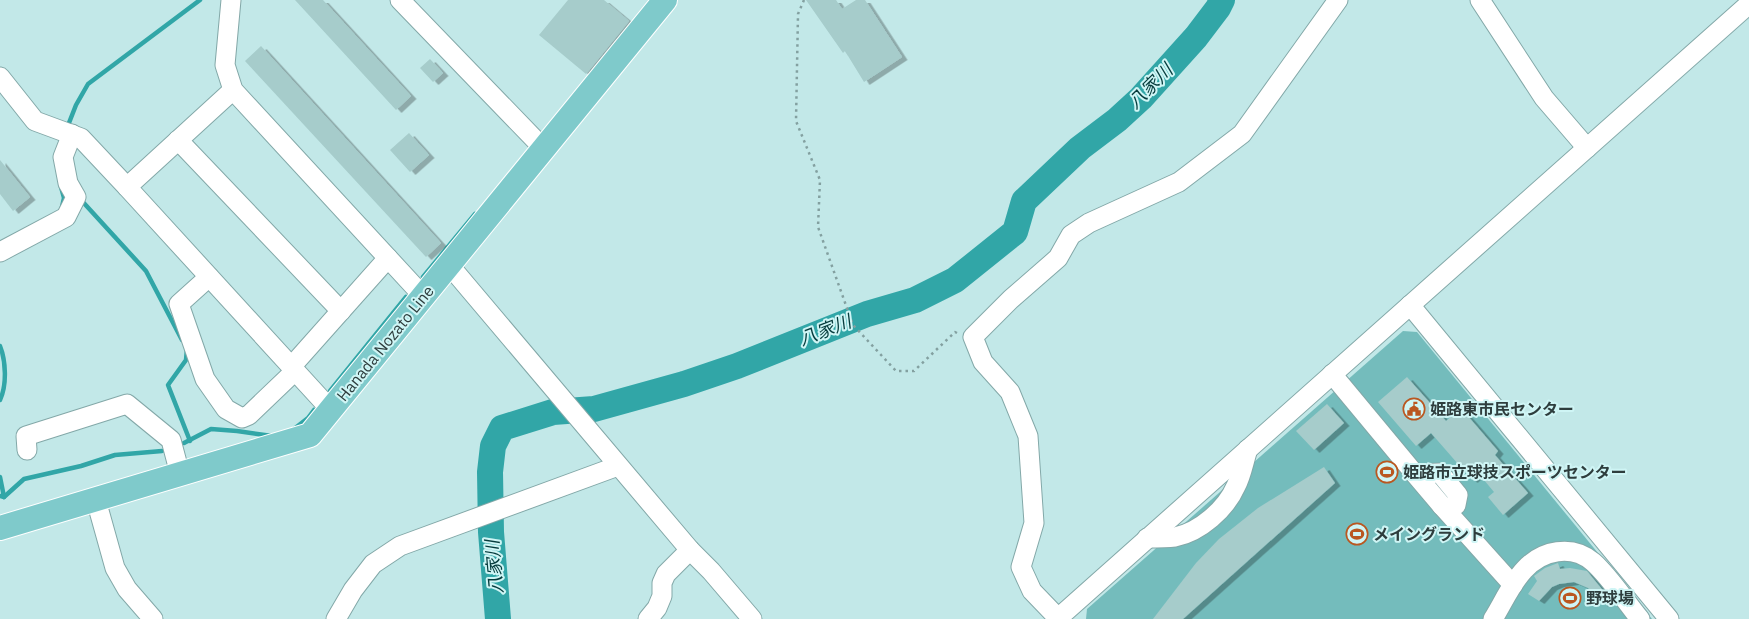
<svg xmlns="http://www.w3.org/2000/svg" width="1749" height="619" viewBox="0 0 1749 619" font-family="'IBM Plex Sans','Noto Sans JP',sans-serif">
  <style>
    .green { fill: #74bcbc }
    .lines { fill: none; stroke-linecap: round; stroke-linejoin: round }
    .stream { stroke: #31a6a7; stroke-width: 4.5 }
    .river { stroke: #31a6a7; stroke-width: 26 }
    .building { fill: #a6cccb; filter: url(#shadow) }
    .minor-casing { stroke: #83a8a8; stroke-width: 21 }
    .major-casing { stroke: #fff; stroke-width: 26 }
    .path { stroke: #83a0a0; stroke-width: 2.5; stroke-dasharray: 2.5 4; stroke-linecap: butt }
    .minor { stroke: #fff; stroke-width: 19 }
    .major { stroke: #7fcacb; stroke-width: 24 }
    .labels { text-anchor: middle; dominant-baseline: central; stroke-width: 4; stroke-linejoin: round; paint-order: stroke }
    .street-label { font-size: 16px; fill: #2e3d3d; stroke: #cff5f5 }
    .poi-label { font-size: 16px; font-weight: bold; fill: #2e3d3d; stroke: #cff5f5; text-anchor: start }
    .water-label { font-size: 18px; font-style: italic; fill: #053b3c; stroke: #cff5f5 }
  </style>
  <defs>
    <filter id="shadow"><feDropShadow dx="5.5" dy="3" stdDeviation="0" flood-color="#0004"/></filter>
  </defs>
  <rect width="100%" height="100%" fill="#c2e8e8"/>
  <!-- green -->
  <path class="green" d="M1403,331l14,1 235,287h-566l1,-10z"/>
  <g class="lines">
    <!-- stream -->
    <g class="stream">
      <path d="M67,128l9,-23 12,-21 112,-84"/>
      <path d="M61,187l3,11 -2,9"/>
      <path d="M82,201l64,70 36,69"/>
      <path d="M423,277l52,-63"/>
      <path d="M0,346c6,15 7,39 0,54"/>
      <path d="M187,349l-1,11 -18,25 22,56"/>
      <path d="M330,391l76,-94"/>
      <path d="M294,429l14,-11 6,-8"/>
      <path d="M184,443l27,-14 26,2 35,5"/>
      <path d="M0,477l4,20 -4,-1"/>
      <path d="M4,497l20,-18 57,-13 34,-11 47,-4"/>
    </g>
    <!-- river -->
    <path class="river" d="M498,619l-7,-87 -1,-60 3,-26 9,-18 51,-16 41,-3 90,-25 53,-18 130,-52 48,-14 40,-20 60,-48 9,-31 56,-53 37,-28 24,-22 55,-61 22,-29 4,-8"/>
  </g>
  <!-- building -->
  <g class="building">
    <path d="M295,0h28l88,96 -15,14z"/>
    <path d="M568,0h36l25,21 -43,53 -47,-39z"/>
    <path d="M806,0h30l6,9 14,-9h9l37,57 -38,25 -19,-31 -2,2z"/>
    <path d="M261,46l180,197 -15,14 -181,-196z"/>
    <path d="M430,59l13,14 -10,9 -13,-14z"/>
    <path d="M409,133l20,22 -19,17 -20,-22z"/>
    <path d="M0,160l30,37 -17,14 -13,-17z"/>
    <path d="M1407,377l39,44 15,-13 37,43 -3,4 33,38 -25,22 -15,-18 6,-5 -15,-18 -7,6 -41,-47 -15,13 -38,-44z"/>
    <path d="M1327,404l17,19 -30,27 -18,-19z"/>
    <path d="M1324,467l11,16 -152,136h-30l43,-56 23,-24 39,-31z"/>
    <path d="M1558,563l2,6 10,-1 17,3 23,28 -7,5 -15,-16 -14,-6 -15,2 -7,3 -13,14 -11,-7 9,-13 -3,-5 11,-8z"/>
  </g>
  <g class="lines">
    <!-- minor casing -->
    <g class="minor-casing">
      <g id="minor">
        <path d="M231,0l-6,65 8,25 190,206"/>
        <path d="M400,0l144,149"/>
        <path d="M1480,0l64,98 43,50"/>
        <path d="M0,77l35,44 46,17 46,49"/>
        <path d="M233,90l-106,97 204,223"/>
        <path d="M178,140l163,171"/>
        <path d="M0,252l66,-35 10,-20 -8,-14 -5,-26 9,-23"/>
        <path d="M450,266l240,284 21,21 41,48"/>
        <path d="M209,277l-30,27 26,75 21,30 16,9 7,-3 46,-44"/>
        <path d="M1410,305l259,314"/>
        <path d="M291,367l97,-109"/>
        <path d="M1332,374l83,100"/>
        <path d="M27,450l-1,-14 101,-32 44,36 9,34"/>
        <path d="M1440,473l18,22 -2,10 -5,3 -9,-2 -27,-32z"/>
        <path d="M96,500l19,68 12,21 26,30"/>
        <path d="M1442,506l71,79"/>
        <path d="M1147,538c9,0 19,0 28,-1 25,-5 51,-28 61,-51 6,-11 8,-25 12,-37"/>
        <path d="M336,619l17,-29 20,-26 27,-18 218,-80"/>
        <path d="M648,619l9,-11 5,-12v-13l4,-9 24,-24"/>
        <path d="M1057,619l692,-615"/>
        <path d="M1059,619l-27,-28 -11,-24 13,-44 -6,-87 -18,-44 -27,-30 -10,-25 38,-38 47,-41 13,-23 18,-12 90,-41 63,-48 96,-134"/>
        <path d="M1493,619c10,-16 18,-35 31,-49 18,-20 48,-26 69,-8 16,14 33,40 47,57"/>
      </g>
    </g>
    <!-- major casing -->
    <g class="major-casing">
      <path id="major" d="M0,528l310,-93 355,-435"/>
    </g>
    <!-- path -->
    <path class="path" d="M804,0l-6,14 -2,107 24,59 -2,47 35,98 43,46h18l41,-39 2,1"/>
    <!-- minor -->
    <use href="#minor" class="minor"/>
    <!-- major -->
    <use href="#major" class="major"/>
  </g>
  <!-- icons -->
  <defs>
    <g id="civic-ring" transform="scale(1.125)"><circle r="9.5" fill="#cff5f5" stroke="#ba5720" stroke-width="1.5"/><path d="M-.6-6.5H3V-4.5H.6V-3L4-1V1h2V6H-6V1h2V-1L-.6-3ZM-1.2 2.5V6h2.4V2.5Z" fill="#ba5720"/></g>
    <g id="stadium-ring" transform="scale(1.125)"><circle r="9.5" fill="#cff5f5" stroke="#ba5720" stroke-width="1.5"/><path d="M0-5a6.5 5 0 1 0 0 10a6.5 5 0 1 0 0-10ZM-3.5-1.8h7v3.6h-7Z" fill="#ba5720"/></g>
  </defs>
  <g fill-rule="evenodd">
    <use href="#civic-ring" x="1414" y="409"/>
    <use href="#stadium-ring" x="1387" y="472"/>
    <use href="#stadium-ring" x="1357" y="534"/>
    <use href="#stadium-ring" x="1570" y="598"/>
  </g>
  <g class="labels">
    <!-- street labels -->
    <g class="street-label">
      <text transform="translate(385 343) rotate(-51)">Hanada Nozato Line</text>
    </g>
    <!-- poi labels -->
    <g class="poi-label">
      <text x="1430" y="409">姫路東市民センター</text>
      <text x="1403" y="472">姫路市立球技スポーツセンター</text>
      <text x="1373" y="534">メイングランド</text>
      <text x="1586" y="598">野球場</text>
    </g>
    <!-- water labels -->
    <g class="water-label">
      <text transform="translate(1150 86) rotate(-45)">八家川</text>
      <text transform="translate(825 330) rotate(-21)">八家川</text>
      <text transform="translate(494 567) rotate(-95)">八家川</text>
    </g>
  </g>
</svg>
